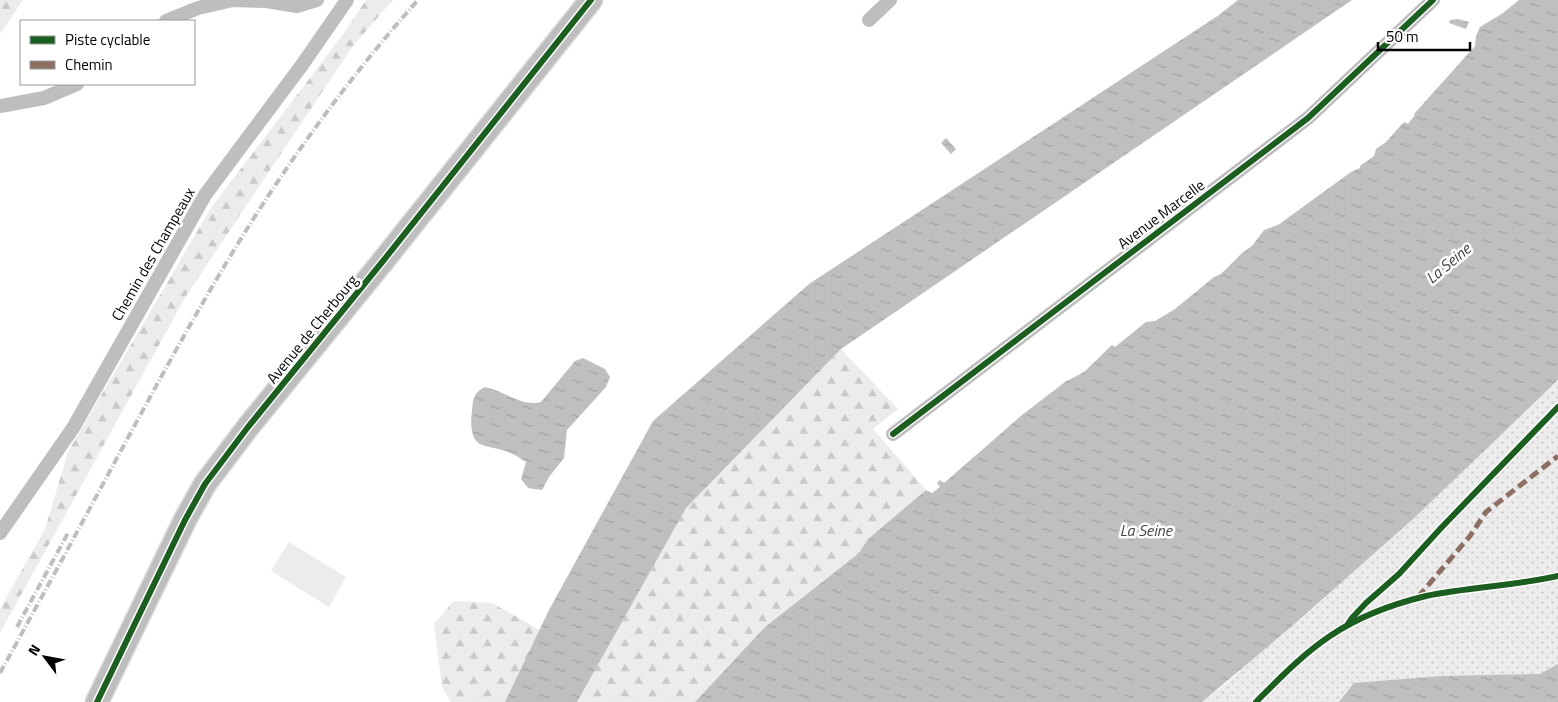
<svg xmlns="http://www.w3.org/2000/svg" width="1558" height="702" viewBox="0 0 1558 702" font-family="'Titillium Web',sans-serif">
  <style>
    .green { fill: #ececec }
    .forest { fill: url(#forest-firs) }
    .park { fill: url(#park-dots) }
    .water { fill: url(#water-ripples) }
    .lines { fill: none; stroke-linecap: round; stroke-linejoin: round }
    .primary-casing { stroke: #dbdbdb; stroke-width: 25 }
    .minor { stroke: #bebebe; stroke-width: 14 }
    .primary { stroke: #bebebe; stroke-width: 22 }
    .rail { stroke: #bebebe; stroke-width: 4; stroke-dasharray: 8 2.5 1 2.5; stroke-linecap: butt }
    .quiet { stroke: #8d6e63; stroke-width: 5; stroke-dasharray: 10 5; stroke-linecap: butt }
    .cycleway-casing { stroke: #fff; stroke-width: 9 }
    .cycleway { stroke: #1b5e20; stroke-width: 6 }
    .labels { text-anchor: middle; dominant-baseline: central; stroke-width: 5; stroke-linejoin: round; paint-order: stroke }
    .street-label { font-size: 15px; fill: #000; stroke: #fff }
    .water-label { font-size: 16px; font-style: italic; fill: #444; stroke: #fff }
  </style>
  <defs>
    <pattern id="forest-firs" width="22" height="20" patternUnits="userSpaceOnUse" patternTransform="scale(1.25)"><rect width="22" height="20" fill="#ececec"/><path d="M5 1l3.5 6h-7zM16 11l3.5 6h-7z" fill="#c9c9c9"/></pattern>
    <pattern id="park-dots" width="8" height="8" patternUnits="userSpaceOnUse" patternTransform="scale(1.25)"><rect width="8" height="8" fill="#ececec"/><path d="M2 2h.1M6 6h.1" fill="none" stroke="#c9c9c9" stroke-width="1.8" stroke-linecap="round"/></pattern>
    <pattern id="water-ripples" width="26" height="14" patternUnits="userSpaceOnUse" patternTransform="scale(1.25)"><rect width="26" height="14" fill="#bfbfbf"/><path d="M2 4q2-2 4 0t4 0M15 11q2-2 4 0t4 0" fill="none" stroke="#a2a2a2"/></pattern>
  </defs>
  <rect width="100%" height="100%" fill="#fff"/>
  <!-- green -->
  <path class="green" d="M289,542l57,35 -17,30 -58,-36z"/>
  <!-- forest -->
  <g class="forest">
    <path d="M0,0h23l-23,34z"/>
    <path d="M366,0h27l-41,47 -166,249 -186,337v-24l45,-80 23,-77 143,-244 133,-175z"/>
    <path d="M841,349l57,60 -25,20 53,61 -58,49 -9,14 -94,74 -70,75h-118l109,-194z"/>
    <path d="M454,601l38,2 58,33 -38,66h-61l-9,-15 -8,-63z"/>
  </g>
  <!-- park -->
  <path class="park" d="M1558,381v321h-356l26,-20 158,-152z"/>
  <!-- water -->
  <g class="water">
    <path d="M1238,0h114l-511,349 -155,159 -109,194h-72l44,-92 104,-189 156,-137 410,-269z"/>
    <path d="M1519,0h39v380l-145,139 -121,107 -90,76h-507l70,-75 94,-74 9,-14 58,-49 6,3 8,-6 -3,-4 3,-3 4,3 78,-68 43,-33 19,-10 28,-27 3,2 31,-25 9,-1 20,-12 39,-32 7,-3 21,-21 10,-7 12,-16 14,-5 73,-53 9,-4v-2l14,-10 2,-7 10,-7 16,-18 3,-2 3,2 7,-9 -1,-1 61,-68 1,-10 4,-9 23,-14z"/>
    <path d="M1458,19l11,3 -3,7 -17,-6 1,-3z"/>
    <path d="M946,138l10,11 -5,5 -10,-11z"/>
    <path d="M583,358l22,11 5,8 -4,10 -39,43 -3,28 -15,19 -7,13 -14,-2 -7,-9 5,-17c-6,-4 -13,-9 -21,-11 -7,-3 -15,-3 -23,-6 -13,-5 -11,-24 -10,-35 1,-11 2,-18 13,-23 19,4 37,20 56,15l34,-41z"/>
    <path d="M1558,664v38h-219l15,-19 87,-7 99,-2z"/>
  </g>
  <g class="lines">
    <!-- primary casing -->
    <g class="primary-casing">
      <path id="primary" d="M97,702l88,-182 20,-36 43,-57 135,-166 208,-261"/>
    </g>
    <!-- minor -->
    <g class="minor">
      <path d="M869,20l21,-20"/>
      <path d="M166,21l32,-13 35,-8 33,1 31,5 20,-6"/>
      <path d="M0,106l44,-8 33,-14"/>
      <path d="M893,434l415,-316 125,-118"/>
      <path d="M0,533l73,-105 132,-233 97,-130 45,-65"/>
    </g>
    <!-- primary -->
    <use href="#primary" class="primary"/>
    <!-- rail -->
    <g class="rail">
      <path d="M17,627l51,-94"/>
      <path d="M0,673c42,-76 83,-152 124,-228 38,-70 76,-140 118,-208 52,-84 111,-164 176,-237"/>
    </g>
    <!-- quiet -->
    <path class="quiet" d="M1418,597l52,-61 16,-24 72,-56"/>
    <!-- cycleway casing -->
    <g class="cycleway-casing">
      <g id="cycleway">
        <path d="M893,434l415,-316 125,-118"/>
        <path d="M1348,624l4,-6 14,-15 33,-29 42,-46 117,-121"/>
        <path d="M97,702l88,-182 20,-36 43,-57 135,-166 208,-261"/>
        <path d="M1256,702c23,-23 47,-48 74,-66 28,-19 63,-32 96,-40 43,-9 88,-10 132,-20"/>
      </g>
    </g>
    <!-- cycleway -->
    <use href="#cycleway" class="cycleway"/>
  </g>
  <g class="labels">
    <!-- street labels -->
    <g class="street-label">
      <text transform="translate(1161 214) rotate(-37)">Avenue Marcelle</text>
      <text transform="translate(153 254) rotate(-60)">Chemin des Champeaux</text>
      <text transform="translate(312 329) rotate(-51)">Avenue de Cherbourg</text>
    </g>
    <!-- water labels -->
    <g class="water-label">
      <text transform="translate(1448 263) rotate(-40)">La Seine</text>
      <text x="1146" y="530">La Seine</text>
    </g>
  </g>
  <!-- legend -->
  <rect x="20" y="20" width="175" height="65" fill="#ffffff" stroke="#999999"/>
  <rect x="30" y="36" width="25" height="8" fill="#1b5e20" stroke="#999999"/>
  <text x="65" y="45" font-size="15" fill="#000000">Piste cyclable</text>
  <rect x="30" y="61" width="25" height="8" fill="#8d6e63" stroke="#999999"/>
  <text x="65" y="70" font-size="15" fill="#000000">Chemin</text>
  <!-- north arrow -->
  <g transform="translate(45 657) rotate(302)" stroke="#ffffff" stroke-width="4" paint-order="stroke">
  <path d="M0-4L9 19L0 12L-9 19Z" fill="#000000"/>
  <text y="-8" font-size="14" font-weight="bold" text-anchor="middle" fill="#000000">N</text>
  </g>
  <!-- scale -->
  <path d="M1378 42v8h92v-8" fill="none" stroke="#000000" stroke-width="2.5"/>
  <text x="1386" y="42" font-size="15" fill="#000000" stroke="#ffffff" stroke-width="4" paint-order="stroke">50 m</text>
</svg>
